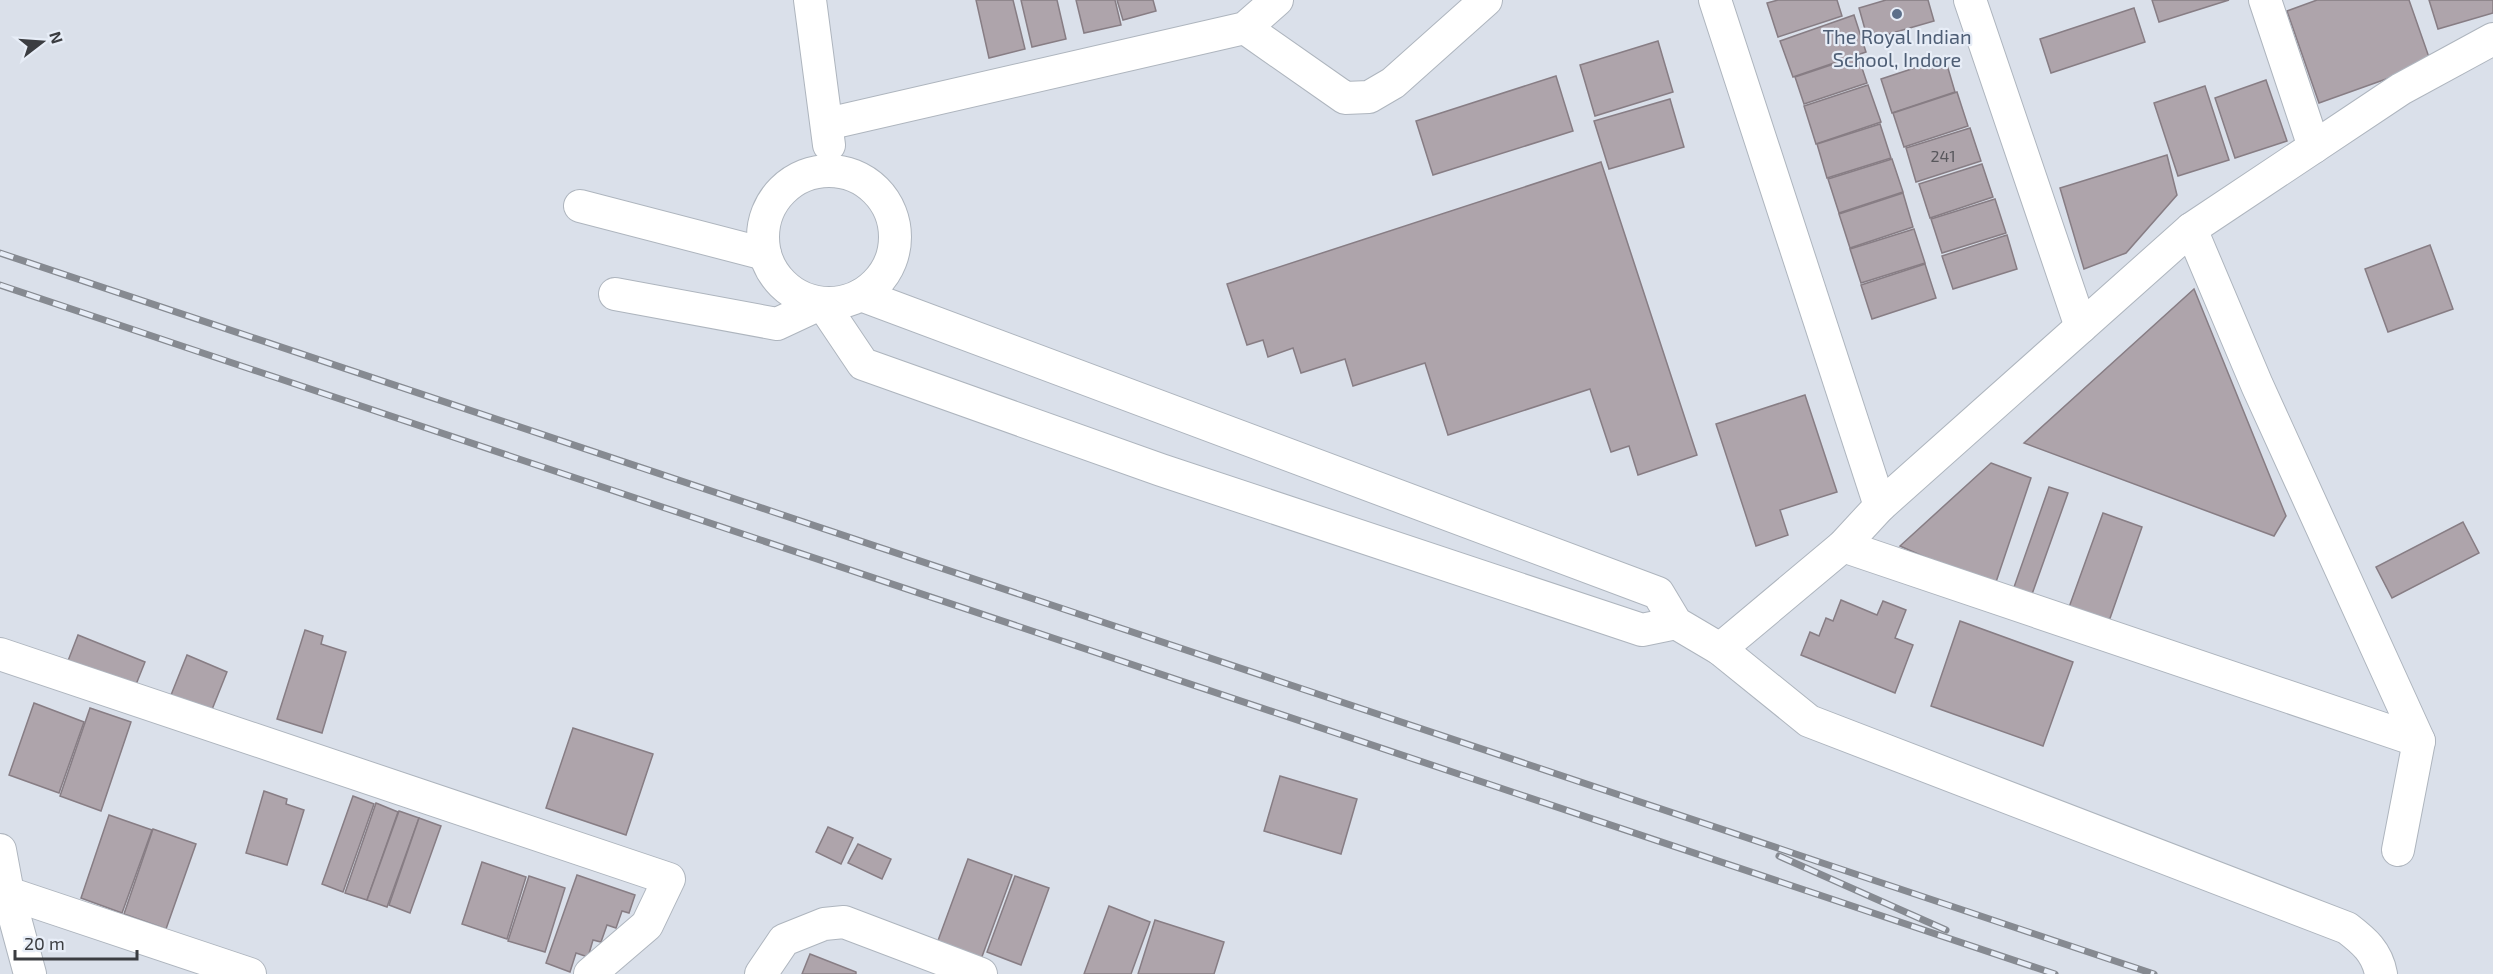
<svg xmlns="http://www.w3.org/2000/svg" width="2493" height="974" viewBox="0 0 2493 974" font-family="'Exo 2',sans-serif">
  <style>
    .building { fill: #aea4ab; stroke: #877d84; stroke-width: 1.5 }
    .lines { fill: none; stroke-linecap: round; stroke-linejoin: round }
    .minor-casing { stroke: #aeb5be; stroke-width: 34 }
    .minor { stroke: #fff; stroke-width: 32 }
    .rail-casing { stroke: #868a91; stroke-width: 7 }
    .rail { stroke: #e7edf7; stroke-width: 4.5; stroke-dasharray: 14; stroke-linecap: butt }
    .service-dot { fill: #5c6f8a; stroke: #e7edf7; stroke-width: 2 }
    .labels { text-anchor: middle; dominant-baseline: central; stroke-width: 4.5; stroke-linejoin: round; paint-order: stroke }
    .number-label { font-size: 16px; fill: #58575c }
    .service-label { font-size: 20px; fill: #4e5e75; stroke: #e7edf7 }
  </style>
  <rect width="100%" height="100%" fill="#dae0ea"/>
  <!-- building -->
  <g class="building">
    <path d="M976,0h37l12,49 -36,9z"/>
    <path d="M1021,0h36l9,39 -34,8z"/>
    <path d="M1076,0h39l6,25 -37,8z"/>
    <path d="M1117,0h36l3,11 -33,9z"/>
    <path d="M1778,0h59l5,16 -64,21 -11,-34z"/>
    <path d="M1886,0h42l6,21 -66,19 -9,-32z"/>
    <path d="M2152,0h77l-70,22z"/>
    <path d="M2317,0h92l22,63 -112,40 -32,-92z"/>
    <path d="M2429,0h64v13l-55,16z"/>
    <path d="M2134,8l11,34 -94,31 -11,-34z"/>
    <path d="M1854,15l12,37 -73,25 -13,-36z"/>
    <path d="M1658,41l15,51 -78,24 -15,-51z"/>
    <path d="M1858,56l9,27 -63,21 -9,-27z"/>
    <path d="M1945,58l10,34 -63,21 -11,-34z"/>
    <path d="M1556,76l17,55 -140,44 -17,-54z"/>
    <path d="M2266,80l21,61 -52,17 -20,-60z"/>
    <path d="M1868,85l13,37 -65,22 -12,-38z"/>
    <path d="M2205,86l24,74 -51,16 -24,-73z"/>
    <path d="M1957,92l11,34 -64,21 -11,-34z"/>
    <path d="M1670,99l14,48 -75,22 -15,-48z"/>
    <path d="M1880,124l11,34 -64,20 -10,-34z"/>
    <path d="M1970,128l11,33 -65,21 -10,-34z"/>
    <path d="M2167,155l10,40 -51,58 -42,16 -24,-81z"/>
    <path d="M1892,159l11,33 -64,21 -11,-34z"/>
    <path d="M1601,162l96,293 -59,20 -9,-29 -18,6 -21,-63 -142,46 -23,-72 -72,23 -8,-27 -44,14 -8,-25 -25,9 -5,-17 -16,5 -20,-61z"/>
    <path d="M1982,164l11,33 -63,21 -11,-34z"/>
    <path d="M1903,193l10,34 -63,21 -11,-34z"/>
    <path d="M1995,199l11,34 -64,20 -11,-34z"/>
    <path d="M1914,229l11,34 -64,20 -11,-34z"/>
    <path d="M2007,235l10,34 -64,20 -11,-33z"/>
    <path d="M2430,245l23,64 -65,23 -23,-63z"/>
    <path d="M1925,264l11,34 -64,21 -11,-34z"/>
    <path d="M2194,289l92,227 -12,20 -250,-93z"/>
    <path d="M1805,395l32,97 -57,18 8,25 -32,11 -40,-122z"/>
    <path d="M1991,463l40,15 -37,110 -94,-42z"/>
    <path d="M2049,487l19,6 -37,104 -18,-7z"/>
    <path d="M2103,513l39,14 -34,97 -40,-14z"/>
    <path d="M2463,522l16,31 -87,45 -16,-31z"/>
    <path d="M1841,600l36,15 6,-14 23,9 -11,28 18,7 -18,48 -94,-38 9,-23 9,4 7,-18 7,3z"/>
    <path d="M1960,621l113,41 -30,84 -112,-40z"/>
    <path d="M305,630l18,6 -2,8 25,8 -24,81 -45,-14z"/>
    <path d="M78,635l67,27 -12,30 -67,-26z"/>
    <path d="M187,655l40,17 -16,40 -40,-17z"/>
    <path d="M34,703l50,19 -25,71 -50,-18z"/>
    <path d="M90,708l41,14 -30,89 -41,-15z"/>
    <path d="M573,728l80,26 -27,81 -80,-27z"/>
    <path d="M1280,776l77,23 -16,55 -77,-23z"/>
    <path d="M264,791l23,8 -1,5 18,6 -17,55 -41,-12z"/>
    <path d="M353,796l21,8 -31,88 -21,-8z"/>
    <path d="M376,803l22,9 -31,88 -22,-7z"/>
    <path d="M399,811l20,7 -32,89 -20,-7z"/>
    <path d="M109,815l43,15 -30,83 -41,-15z"/>
    <path d="M419,818l22,8 -31,87 -21,-8z"/>
    <path d="M828,827l25,11 -12,26 -25,-12z"/>
    <path d="M153,829l43,15 -30,85 -42,-15z"/>
    <path d="M858,844l33,15 -9,20 -34,-16z"/>
    <path d="M968,859l44,16 -32,87 -44,-16z"/>
    <path d="M482,862l44,15 -19,62 -45,-15z"/>
    <path d="M577,875l58,20 -6,18 -7,-2 -6,17 -9,-3 -6,17 -8,-2 -5,17 -12,-4 -6,19 -24,-9z"/>
    <path d="M529,876l36,12 -20,64 -37,-11z"/>
    <path d="M1015,876l34,12 -28,77 -34,-13z"/>
    <path d="M1109,906l41,16 -19,52h-47z"/>
    <path d="M1155,920l69,22 -10,32h-76z"/>
    <path d="M810,954l46,18v2h-54z"/>
  </g>
  <g class="lines">
    <!-- minor casing -->
    <g class="minor-casing">
      <g id="minor">
        <path d="M810,0l19,145"/>
        <path d="M1715,0l165,506"/>
        <path d="M1970,0l111,327"/>
        <path d="M2265,0l49,147"/>
        <path d="M1245,28l100,70 24,-1 24,-14 93,-83"/>
        <path d="M827,124l418,-96 32,-28"/>
        <circle cx="829" cy="237" r="66"/>
        <path d="M580,206l185,48"/>
        <path d="M2191,229l66,156 162,356 -21,109"/>
        <path d="M615,294l162,30 45,-21 41,61 298,106 481,160 34,-7"/>
        <path d="M861,295l797,298 18,30 44,26 89,72 538,207c17,13 30,24 34,46"/>
        <path d="M1843,546l576,195"/>
        <path d="M1720,649l123,-103 37,-40 311,-277 210,-140 92,-50"/>
        <path d="M0,654l669,225 -22,46 -57,49"/>
        <path d="M0,850l8,43 22,81"/>
        <path d="M8,893l242,81"/>
        <path d="M761,974l23,-34 40,-16 20,-2 137,52"/>
      </g>
    </g>
    <!-- minor -->
    <use href="#minor" class="minor"/>
    <!-- rail casing -->
    <g class="rail-casing">
      <g id="rail">
        <path d="M0,253l2154,721"/>
        <path d="M0,285l2055,689"/>
        <path d="M1779,856l167,74"/>
      </g>
    </g>
    <!-- rail -->
    <use href="#rail" class="rail"/>
  </g>
  <!-- markers -->
  <circle class="service-dot" cx="1897" cy="14" r="6"/>
  <g class="labels">
    <!-- number labels -->
    <g class="number-label">
      <text x="1943" y="155">241</text>
    </g>
    <!-- service labels -->
    <g class="service-label">
      <text x="1897" y="36">The Royal Indian<tspan x="1897" dy="23">School, Indore</tspan></text>
    </g>
  </g>
  <!-- north arrow -->
  <g transform="translate(42 42) rotate(73)" stroke="#e7edf7" stroke-width="4.5" paint-order="stroke">
  <path d="M0-4.5L10 22L0 15L-10 22Z" fill="#3b3d41"/>
  <text y="-9" font-size="16" font-weight="bold" text-anchor="middle" fill="#3b3d41">N</text>
  </g>
  <!-- scale -->
  <path d="M15 950v9h122v-9" fill="none" stroke="#3b3d41" stroke-width="3"/>
  <text x="24" y="950" font-size="18" fill="#3b3d41" stroke="#e7edf7" stroke-width="4.5" paint-order="stroke">20 m</text>
</svg>
